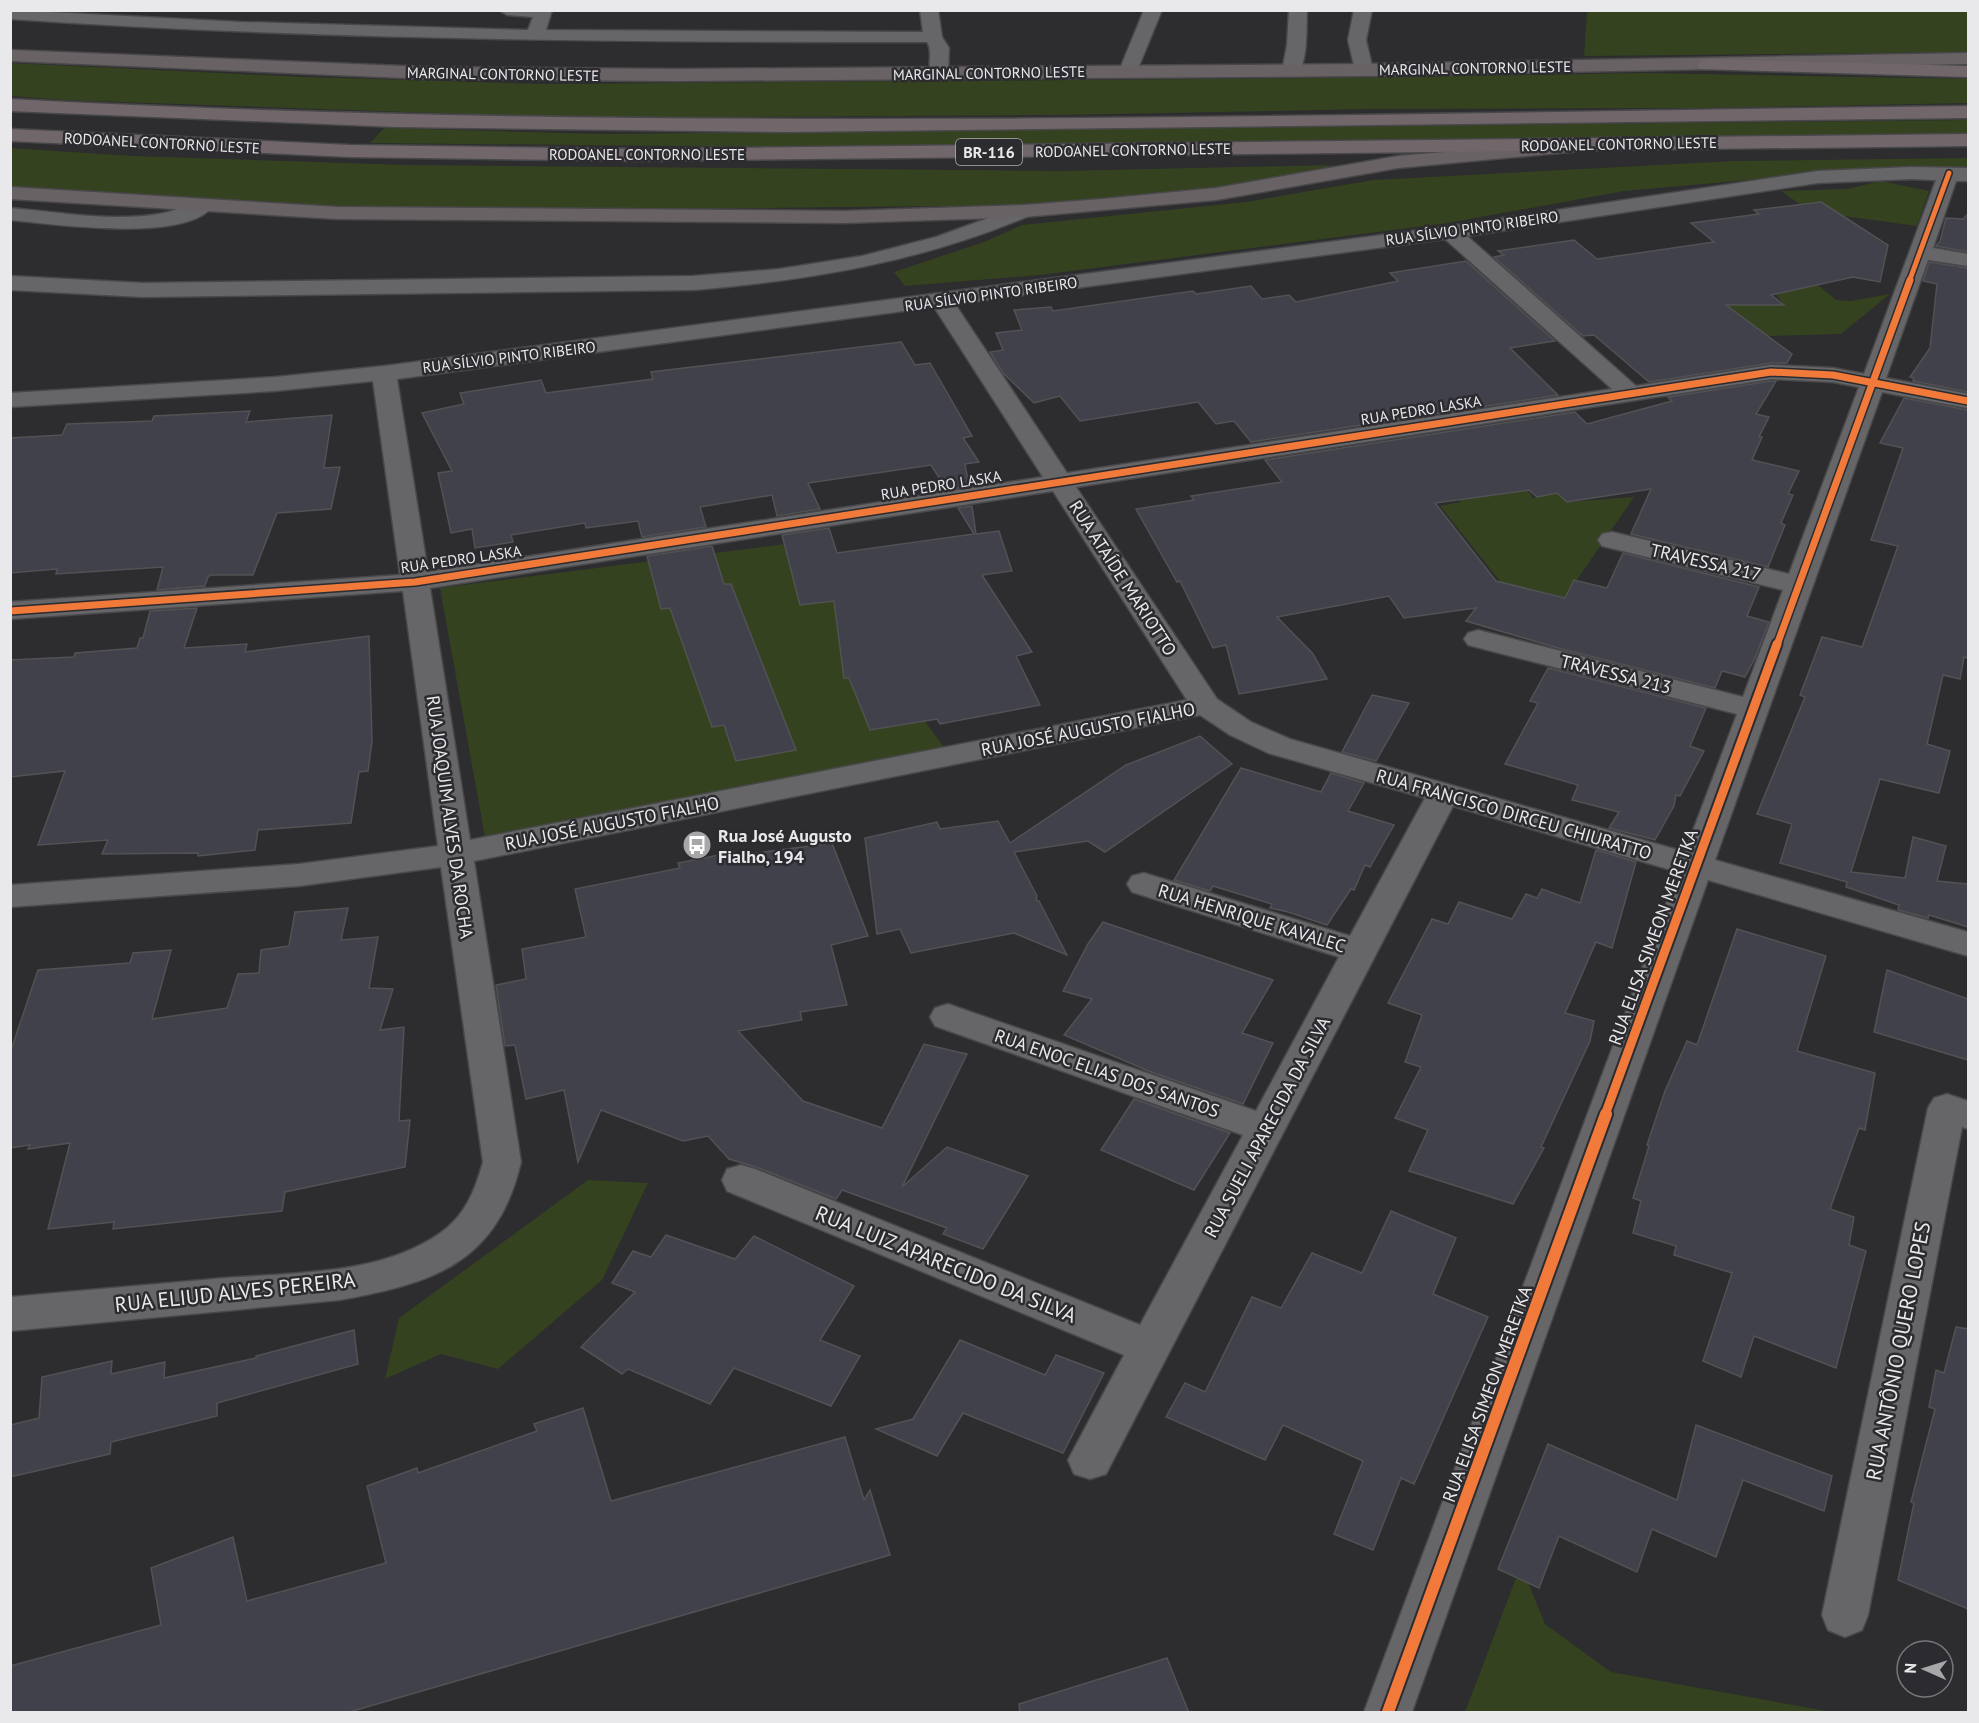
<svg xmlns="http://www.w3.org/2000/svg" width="1979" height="1723" viewBox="0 0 1979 1723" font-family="'PT Sans',sans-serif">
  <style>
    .green { fill: #35421f }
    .building { fill: #41414c; stroke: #525254; stroke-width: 1.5 }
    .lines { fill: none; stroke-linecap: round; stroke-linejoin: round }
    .minor-casing { stroke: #48474a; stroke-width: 3 }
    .major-casing { stroke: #48474a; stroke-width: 3 }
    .highway-casing { stroke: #48474a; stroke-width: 3 }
    .minor { fill: #666668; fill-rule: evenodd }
    .major { fill: #696265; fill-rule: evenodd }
    .highway { fill: #71676a; fill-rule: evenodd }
    .cycleway-far3-casing { stroke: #2c2b30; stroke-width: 8 }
    .cycleway-far2-casing { stroke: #2c2b30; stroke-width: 10 }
    .cycleway-far1-casing { stroke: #2c2b30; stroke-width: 13 }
    .cycleway-casing { stroke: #2c2b30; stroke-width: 16 }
    .cycleway-far3 { stroke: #f17a3a; stroke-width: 5 }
    .cycleway-far2 { stroke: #f17a3a; stroke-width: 7 }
    .cycleway-far1 { stroke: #f17a3a; stroke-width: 9 }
    .cycleway { stroke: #f17a3a; stroke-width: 12 }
    .labels { text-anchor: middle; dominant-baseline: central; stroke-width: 5; stroke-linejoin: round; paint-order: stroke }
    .far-street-label { font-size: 15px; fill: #e9e8eb; stroke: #2c2b30 }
    .shield { fill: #2c2b30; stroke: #b0afb3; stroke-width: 1.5 }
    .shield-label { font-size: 16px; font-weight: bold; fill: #e9e8eb }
    .street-label { font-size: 18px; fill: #e9e8eb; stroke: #2c2b30 }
    .poi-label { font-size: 18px; font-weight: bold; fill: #e9e8eb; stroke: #2c2b30; text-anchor: start }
    .near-street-label { font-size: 21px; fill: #e9e8eb; stroke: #2c2b30 }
  </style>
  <rect width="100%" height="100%" fill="#2d2c2f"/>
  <!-- green -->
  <g class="green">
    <path d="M1587,11h381v41l-384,4z"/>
    <path d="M11,63l294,14 237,7 786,-6 315,-5 325,6v24l-262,5 -334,1 -313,6 -480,3 -516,-18 -52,-4z"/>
    <path d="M1968,120v13l-1192,14 -406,-4 14,-15 220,6z"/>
    <path d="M10,148l123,8 273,9 656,6 271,-6c-158,45 -327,40 -490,42 -167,2 -333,5 -500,0 -111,-3 -222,-12 -332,-19z"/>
    <path d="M1968,158v12h-104l-240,21 -176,32 -408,52 -135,11 -11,-14 90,-30 38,-17 224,-23 127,-22 361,-19z"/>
    <path d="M1881,181l48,10 -12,35 -74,-10 -22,-14 -20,3 -20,-14 66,-2z"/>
    <path d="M1818,285l18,15 15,1 39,-7 -49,40 -73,2 -99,-11 37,-39 78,19 -8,-11z"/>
    <path d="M1518,477l15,21 24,-5 11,9 66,-5 -69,100 -62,-12 -63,-79 21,-4 -9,-13z"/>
    <path d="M793,543l153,207 -461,87 -45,-249z"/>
    <path d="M588,1180l60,3 -46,97 -104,89 -57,-15 -56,25 14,-61z"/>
    <path d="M1521,1565l24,59 66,48 221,40h-367z"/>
  </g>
  <!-- building -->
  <g class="building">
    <path d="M1821,202l67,43 -8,37 -27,-5 -82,18 13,10h-58l66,49 -5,9h-16l-122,19 -55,-47 -11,1 -89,-79 10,-2 -6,-4 76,-11 23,19 117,-17 -23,-19 68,-9 -5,-4z"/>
    <path d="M1968,214v38l-32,-6 4,-5 6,-23 17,1z"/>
    <path d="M1466,261l89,80 -45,7 48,47 -307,47 -17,-21 -18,3 -18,-22 -118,19 -20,-25 -26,7 -31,-30 -13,-21 13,-2 -7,-17 26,-3 -8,-20 37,-3 2,4 140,-20 3,3 55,-8 11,13 27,-4 7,7 102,-21 -8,-8z"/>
    <path d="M1929,262l39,6v124l-55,-11 1,-3 -4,-1 20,-29 7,-64 -14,-3z"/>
    <path d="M901,342l14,23 15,-2 42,73 -9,2 16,24 -14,2 4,22 -22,4 -16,-25 -123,18 12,26 -43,7 -5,-21 -72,12 6,20 -64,10 -4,-16 -52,7 -1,-5 -74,12 2,7 -38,6 -3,-19 -21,4 -13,-60 14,-2 -30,-58 42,-9 -4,-11 81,-13 5,13 107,-14 -2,-7z"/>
    <path d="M1771,381h5l-20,33 13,3 -10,20h3l-10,23 47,11 -11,23 5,1 -12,28 4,2 -17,42 -137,-33 20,-45 -84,13 -10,-9 -20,4 -8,-7 -94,13 61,78 69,17 9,-18 33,8 16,-35 136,34 -12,29 22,6 -14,36 -10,19 -23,-6 -7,17 -157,-40 -92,-27 10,-13 -72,10 -15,-22 -112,21 36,37 14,25 -88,15 -13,-49 -13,3 -33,-67 -3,1 -41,-73 58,-9 -3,-4 91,-14 -17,-22 310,-48 12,12 85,-23 -4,-4z"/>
    <path d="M1904,398l64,12v248l-4,-1 -4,22 -17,-4 -16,69 23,7 -11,42 -59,-14 -29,93 54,6 8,-41 33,9 -9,35 31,3v43l-39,-12 -1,3 -30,-8 1,-5 -53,-18 1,-5 -67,-19 12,-39 -35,-10 48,-117 -5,-2 22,-58 40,10 36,-101 -27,-6 32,-92 -23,-5z"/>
    <path d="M250,411l-4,11 86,-7 -8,53 16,-1 -9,42 -54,4 -24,62h-42l-3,2 -3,9 -48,4 6,-23 -107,7 1,-5 -47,4v-135l52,-3 5,-11 85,-3 2,-5z"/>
    <path d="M972,506l4,28 23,-3 13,40 -30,4 50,77 -16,4 24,49 -100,19 -3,-5 -67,11 -21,-52h-5l-10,-77 -34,4 -18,-70 47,-7 8,25 137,-19 -16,-26z"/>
    <path d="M712,546l12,38h7l65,166 -60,11 -12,-36 -12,2 -42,-119 -9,1 -14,-53z"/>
    <path d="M197,608l-13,40 63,-4 -2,8 124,-16 3,105 -4,30 -9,1 -8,51 -93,7 -3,20 -57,6v-3l-96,1 6,-14 -70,5 27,-74 -55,6v-117l64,-3 1,-4 62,-5 3,-10h3l7,-27z"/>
    <path d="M1548,668l158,40 -16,38 14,5 -24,45 -4,-1 -2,11 -19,34 -46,-12 10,-16 -47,-12 6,-15 -73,-21 33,-61 -8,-2z"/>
    <path d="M1372,695l37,8 -33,58 -34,-9z"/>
    <path d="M1200,736l32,28 -127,88 -17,-11 -74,11 23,44 -1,4 3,1 28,54 -53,-22 -103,20 -11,-24 -23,5 -12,-96 72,-16 3,7 58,-8 12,22 116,-78z"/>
    <path d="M1241,768l80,24 10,-19 33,10 -16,28 46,14 -24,42 -5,-2 -11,25 -3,-1 -24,36 -39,-13 -18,-4 2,-4 -59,-18 -3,5 -36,-11z"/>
    <path d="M832,843l36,93 -37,9 16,60 -47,7 2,8 -64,11 65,70 79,27 42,-84 43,10 -65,133 45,-40 81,29 -45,73 -40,-15 4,-6 -105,-38 -6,9 -80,-32 -27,-8 -21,-23 -25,5 -82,-31 -23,52 -14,-72 -38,9 -11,-54 -10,1 -9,-61 30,-6 -4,-30 64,-12 -11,-48 105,-21 -2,-5 56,-11 1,4z"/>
    <path d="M1596,850l40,12 -24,86 -16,-6 -31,71 29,8 -4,20 -49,106 3,1 -31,56 -104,-33 19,-41 -33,-12 26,-51 -16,-5 17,-47 -34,-12 44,-84 16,5 11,-22 53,17 14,-25 11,4 5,-9 38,14z"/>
    <path d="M348,908l-7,32 37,-3 -9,51 24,1 -13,41 24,-3 -5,94 11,-1 -5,47 -120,25 -3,19 -169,18 1,-7 -66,7 22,-86 -42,6 2,-4 -20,3v-95l28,-83 92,-7 3,-10 38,-3 -19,69 75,-11 11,-34 21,-1 2,-23 28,-4 6,-34z"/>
    <path d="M1103,922l170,58 -31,53 31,10 -30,61 -92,-32 -87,-37 28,-36 -29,-8 25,-47z"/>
    <path d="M1737,929l89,27 -29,95 78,22 -10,57 -6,-2 -29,81 24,8 -5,28 17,6 -30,117 -82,-32 -13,41 -38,-16 29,-88 -58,-18 2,-9 -43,-13 8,-32 -8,-3 16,-52 -2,-1 18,-54 22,-50 10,4z"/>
    <path d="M1887,970l81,29v61l-94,-28z"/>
    <path d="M1134,1099l96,34 -36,57 -93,-40z"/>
    <path d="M1391,1211l65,27 -23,56 55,23 -74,167 -13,-6 -28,72 -39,-16 29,-73 -80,-36 -18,35 -99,-43 19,-34 20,9 47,-95 29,11 31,-55 50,20z"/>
    <path d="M666,1235l69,24 19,-23 100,50 -34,54 40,16 -29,50 -97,-38 -24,36 -82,-35 -6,5 -41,-27 54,-55 -23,-9 21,-32 18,6z"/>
    <path d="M1956,1327l12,2v280l-70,-29 16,-77 -3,-1 24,-93 -6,-2 7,-37 8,3z"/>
    <path d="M354,1330l4,34 -141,39v13l-106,26 -1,12 -100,23v-52l29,-7 3,-41 70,-16 -1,13 54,-12 -1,16 92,-20v-2z"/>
    <path d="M960,1340l85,35 11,-20 48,18 -41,80 -100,-40 -26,43 -61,-27 37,-10z"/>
    <path d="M583,1408l28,93 234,-64 19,63 6,-10 20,65 -544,158h-336v-47l151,-41 -10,-57 82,-31 14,64 139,-38 -19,-77 50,-18 1,5 119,-42 -3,-7z"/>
    <path d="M1696,1425l136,51 -8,35 -81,-31 -27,77 -64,-28 -15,43 -78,-36 -20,52 -41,-19 50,-125 129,56z"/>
    <path d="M1167,1658l22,55h-169l-1,-9z"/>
  </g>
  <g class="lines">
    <!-- minor casing -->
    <g class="minor-casing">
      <g id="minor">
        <path d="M10,10l231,12 287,8 5,-13 -26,-2 -8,-5h53l-6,20 377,2 -3,-22h18l4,27 7,11 -1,25 -2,4h-14c-6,-11 2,-24 -5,-35 -306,0 -611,-2 -917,-23z"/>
        <path d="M1144,10h18l-25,61 -2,4h-14l-2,-4z"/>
        <path d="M1289,10h18c-1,20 1,48 -9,65h-14l-2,-4 5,-26z"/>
        <path d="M1354,10h18l-6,30 7,30 -2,4h-14l-2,-4 -7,-30z"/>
        <path d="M1911,167l57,1v13h-12l-23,67 35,6v12l-40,-6 -42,118 82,16v14l-86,-16 -167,468 253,72v24l-260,-76 -296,832h-48l314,-840 -225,-66 -347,668 -16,5 -16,-5 -6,-14 56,-105 -397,-164 -5,-11 5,-11 14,-4 14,4 385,156 103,-190 -308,-109 -5,-9 5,-9 13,-4 308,107 83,-154 -207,-65 -5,-8 5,-8 12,-3 206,63 75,-138 -157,-45 -38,-18 -30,-20 -726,146 47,301c-24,102 -88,121 -181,138l-330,31v-34c68,-6 136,-12 204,-18 74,-7 162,-2 225,-45 26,-18 36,-43 44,-72l-42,-295 -142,19 -289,21v-22l289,-21 139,-18 -35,-255 -393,28v-17l390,-27 -27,-194 -98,10 -265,16v-14l265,-16 109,-11 1066,-140 368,-55zM1911,179l25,1 -72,194 -31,-6 -62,-3 -135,21 -169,-150 351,-53zM1445,239l167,150 -545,84 -112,-169zM934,307l109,170 -615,95 -31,-193zM1771,379l62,3 26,5 -70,187 -177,-42 -10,2 -4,6 4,6 181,44 -40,107 -265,-67 -10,3 -4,6 4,6 269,69 -52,138 -395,-113 -39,-17 -34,-23 -141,-212zM1053,491l134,209 -717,140 -40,-252z"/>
        <path d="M203,199l7,2 4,4c-27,39 -161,19 -204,15v-12c50,4 104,15 154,5 14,-3 25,-11 39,-14z"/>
        <path d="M1024,205l7,2 4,4 -4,4c-111,47 -219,65 -338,75l-550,7 -133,-7v-14l133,7 550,-7 86,-7 83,-13 74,-19z"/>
        <path d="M1947,1094l21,7v28l-6,-2 -94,488 -6,15 -17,7 -17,-7 -6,-15 106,-507 6,-10z"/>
      </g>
    </g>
    <!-- major casing -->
    <g class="major-casing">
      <g id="major">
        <path d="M10,50l418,17 250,2 686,-5 604,-11v11l-604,12 -686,5 -250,-2 -418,-18z"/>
        <path d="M1573,141l7,2 3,4 -3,4 -182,17 -182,32 -192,17 -180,6 -506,-4 -328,-20v-12l328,20 506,4 180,-6 78,-6 114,-11 182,-32z"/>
      </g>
    </g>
    <!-- highway casing -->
    <g class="highway-casing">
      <g id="highway">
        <path d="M1707,59l261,7v11l-268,-8 -2,-4 2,-4z"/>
        <path d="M10,99c652,35 1306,15 1958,7v12l-1183,14 -388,-5 -387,-16z"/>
        <path d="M10,129l340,16 288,4 1330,-15v12l-1330,15 -288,-4 -340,-16z"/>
      </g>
    </g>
    <!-- minor -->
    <use href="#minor" class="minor"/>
    <!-- major -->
    <use href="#major" class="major"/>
    <!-- highway -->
    <use href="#highway" class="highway"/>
    <!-- cycleway-far3 casing -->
    <g class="cycleway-far3-casing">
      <path id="cycleway-far3" d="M1909,282l40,-109"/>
    </g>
    <!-- cycleway-far2 casing -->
    <g class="cycleway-far2-casing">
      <g id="cycleway-far2">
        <path d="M10,611l405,-29 1356,-210 62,3 135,26"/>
        <path d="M1777,645l133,-365"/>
      </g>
    </g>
    <!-- cycleway-far1 casing -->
    <g class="cycleway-far1-casing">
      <path id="cycleway-far1" d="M1605,1115l172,-471"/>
    </g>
    <!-- cycleway casing -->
    <g class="cycleway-casing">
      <path id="cycleway" d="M1388,1712l218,-598"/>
    </g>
    <!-- cycleway-far3 -->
    <use href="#cycleway-far3" class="cycleway-far3"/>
    <!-- cycleway-far2 -->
    <use href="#cycleway-far2" class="cycleway-far2"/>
    <!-- cycleway-far1 -->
    <use href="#cycleway-far1" class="cycleway-far1"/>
    <!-- cycleway -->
    <use href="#cycleway" class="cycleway"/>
  </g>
  <!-- icons -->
  <defs>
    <g id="bus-disc" transform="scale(1.5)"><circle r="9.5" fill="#a7a6a9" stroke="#2c2b30"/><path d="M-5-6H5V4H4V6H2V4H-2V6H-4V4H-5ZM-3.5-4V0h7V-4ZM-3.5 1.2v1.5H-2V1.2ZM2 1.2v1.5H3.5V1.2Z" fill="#fff"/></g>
  </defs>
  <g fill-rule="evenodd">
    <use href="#bus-disc" x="697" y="845"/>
  </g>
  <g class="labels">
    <!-- far-street labels -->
    <g class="far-street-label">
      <text transform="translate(1475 68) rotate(-1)">MARGINAL CONTORNO LESTE</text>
      <text transform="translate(989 73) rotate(-1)">MARGINAL CONTORNO LESTE</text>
      <text transform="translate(503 74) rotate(1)">MARGINAL CONTORNO LESTE</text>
      <text transform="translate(162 143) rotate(3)">RODOANEL CONTORNO LESTE</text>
      <text transform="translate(1619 144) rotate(-1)">RODOANEL CONTORNO LESTE</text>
      <text transform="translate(1133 150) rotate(-1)">RODOANEL CONTORNO LESTE</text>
      <text x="647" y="154">RODOANEL CONTORNO LESTE</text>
      <text transform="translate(1472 228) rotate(-8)">RUA SÍLVIO PINTO RIBEIRO</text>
      <text transform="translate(991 294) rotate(-8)">RUA SÍLVIO PINTO RIBEIRO</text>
      <text transform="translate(509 357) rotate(-7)">RUA SÍLVIO PINTO RIBEIRO</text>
      <text transform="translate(1421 410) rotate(-9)">RUA PEDRO LASKA</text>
      <text transform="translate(941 485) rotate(-9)">RUA PEDRO LASKA</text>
      <text transform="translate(461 559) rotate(-8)">RUA PEDRO LASKA</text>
    </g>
    <!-- shield labels -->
    <rect class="shield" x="956" y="139" width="66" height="26" rx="4.5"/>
    <g class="shield-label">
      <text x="989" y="152">BR-116</text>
    </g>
    <!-- street labels -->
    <g class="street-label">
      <text transform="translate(1706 562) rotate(13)">TRAVESSA 217</text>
      <text transform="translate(1123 578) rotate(57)">RUA ATAÍDE MARIOTTO</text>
      <text transform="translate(1616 674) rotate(14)">TRAVESSA 213</text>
      <text transform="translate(1088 729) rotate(-11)">RUA JOSÉ AUGUSTO FIALHO</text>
      <text transform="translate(1514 814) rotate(16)">RUA FRANCISCO DIRCEU CHIURATTO</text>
      <text transform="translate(450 817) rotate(82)">RUA JOAQUIM ALVES DA ROCHA</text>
      <text transform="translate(612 823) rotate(-11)">RUA JOSÉ AUGUSTO FIALHO</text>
      <text transform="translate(1252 918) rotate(17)">RUA HENRIQUE KAVALEC</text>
      <text transform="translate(1653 937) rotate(-70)">RUA ELISA SIMEON MERETKA</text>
      <text transform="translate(1107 1073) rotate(19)">RUA ENOC ELIAS DOS SANTOS</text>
      <text transform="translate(1267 1127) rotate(-62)">RUA SUELI APARECIDA DA SILVA</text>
      <text transform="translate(1487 1394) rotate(-70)">RUA ELISA SIMEON MERETKA</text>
    </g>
    <!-- poi labels -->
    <g class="poi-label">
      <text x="718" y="835">Rua José Augusto<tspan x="718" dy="21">Fialho, 194</tspan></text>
    </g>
    <!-- near-street labels -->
    <g class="near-street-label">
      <text transform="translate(946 1264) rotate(22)">RUA LUIZ APARECIDO DA SILVA</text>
      <text transform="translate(235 1292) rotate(-6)">RUA ELIUD ALVES PEREIRA</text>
      <text transform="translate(1898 1351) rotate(-79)">RUA ANTÔNIO QUERO LOPES</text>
    </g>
  </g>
  <!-- border -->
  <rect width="1979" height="1723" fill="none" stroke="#e9e8eb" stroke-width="24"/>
  <!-- north arrow -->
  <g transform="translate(1925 1669) rotate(273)"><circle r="28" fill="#2c2b30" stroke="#78777b" stroke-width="1.5"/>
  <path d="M0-4.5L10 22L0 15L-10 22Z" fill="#a7a6a9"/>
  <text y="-9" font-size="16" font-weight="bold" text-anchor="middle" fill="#e9e8eb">N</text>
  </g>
</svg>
